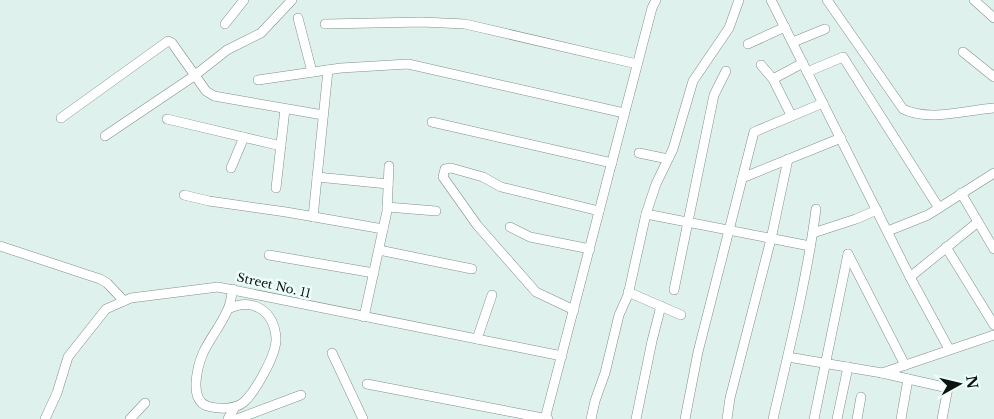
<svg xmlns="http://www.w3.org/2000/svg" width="994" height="419" viewBox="0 0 994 419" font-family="'Libre Baskerville',serif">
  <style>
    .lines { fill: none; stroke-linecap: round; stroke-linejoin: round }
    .minor-casing { stroke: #80908c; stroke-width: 10 }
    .minor { stroke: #fff; stroke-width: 9 }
    .labels { text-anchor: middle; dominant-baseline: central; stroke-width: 5; stroke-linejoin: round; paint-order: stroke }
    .street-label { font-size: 12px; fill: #0b1210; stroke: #ecfef9 }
  </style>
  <rect width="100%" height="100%" fill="#dff1ec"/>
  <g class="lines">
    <!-- minor casing -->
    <g class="minor-casing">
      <g id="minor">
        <path d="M771,0l139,277 39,72"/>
        <path d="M827,0l76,109c26,13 63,1 91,-1"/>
        <path d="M974,0l20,18"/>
        <path d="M298,18l14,54"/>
        <path d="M225,24l19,-24"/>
        <path d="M325,24l97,-2 43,2 172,40"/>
        <path d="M793,42l32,-13"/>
        <path d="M748,44l37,-17"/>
        <path d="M963,52l31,25"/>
        <path d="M761,65l12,14 18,36"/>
        <path d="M807,72l36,-15 96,151"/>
        <path d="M773,79l30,-16"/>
        <path d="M258,80l83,-12 67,-4 216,49"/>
        <path d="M61,118l107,-77 4,2 34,48 8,5 109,19"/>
        <path d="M167,119l114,27"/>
        <path d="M432,122l180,41"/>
        <path d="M105,136l89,-60 33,-26 34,-17 31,-33"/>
        <path d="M639,153l29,6"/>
        <path d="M231,168l13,-31"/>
        <path d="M317,177l71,7"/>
        <path d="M742,178l99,-40"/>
        <path d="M276,188l9,-79"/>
        <path d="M961,193l33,56"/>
        <path d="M184,195l25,6 77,11 97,17"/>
        <path d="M387,207l49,4"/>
        <path d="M646,214l164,32"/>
        <path d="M313,217l15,-147"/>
        <path d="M510,227l20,10 60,12"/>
        <path d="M888,231l40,-16 66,-42"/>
        <path d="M813,233l43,-14 21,-9"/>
        <path d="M0,246l100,33 7,4 17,18"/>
        <path d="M946,247l48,78"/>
        <path d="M379,250l93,19"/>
        <path d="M848,254l57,111"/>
        <path d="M269,255l105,18"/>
        <path d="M910,277l68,-55"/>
        <path d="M674,290l40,-195 12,-24"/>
        <path d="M628,292l53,23"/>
        <path d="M228,309c25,-12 46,2 48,29 1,16 -21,54 -32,64 -9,8 -27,7 -37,4 -19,-7 -9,-42 -3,-55 7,-14 17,-26 23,-40 4,-7 4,-15 6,-22"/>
        <path d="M574,310l-38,-18 -59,-67 -34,-48 2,-8 6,-1 32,9 18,10 98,24"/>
        <path d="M364,317l23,-106 2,-45"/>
        <path d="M477,339l15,-44"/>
        <path d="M332,353l31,66"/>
        <path d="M788,357l94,16 112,-38"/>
        <path d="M882,373l66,15 -6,31"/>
        <path d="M367,384l181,35"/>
        <path d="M45,419l12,-26 11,-36 38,-48 25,-11 87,-11 344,69"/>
        <path d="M130,419l15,-16"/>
        <path d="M228,419l7,-12"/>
        <path d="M237,419l64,-24"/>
        <path d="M545,419l107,-411 4,-8"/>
        <path d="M591,419l4,-18 10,-28 14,-58 9,-20 18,-81 10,-30 17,-35 20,-68 36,-53 10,-28"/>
        <path d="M636,419l16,-78 9,-35"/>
        <path d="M685,419l13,-67 56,-220 69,-29"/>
        <path d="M727,419l3,-21 41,-159 17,-80"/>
        <path d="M773,419c16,-69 34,-140 43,-210"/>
        <path d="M814,419l34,-165"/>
        <path d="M837,419l11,-52"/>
        <path d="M857,419l4,-22"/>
        <path d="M901,419l7,-40"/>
      </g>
    </g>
    <!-- minor -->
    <use href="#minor" class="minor"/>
  </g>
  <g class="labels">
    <!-- street labels -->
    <g class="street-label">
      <text transform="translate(274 285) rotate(13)">Street No. 11</text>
    </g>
  </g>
  <!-- north arrow -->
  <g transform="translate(959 384) rotate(82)" stroke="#ecfef9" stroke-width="4" paint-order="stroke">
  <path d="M0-4L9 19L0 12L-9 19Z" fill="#0b1210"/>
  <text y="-8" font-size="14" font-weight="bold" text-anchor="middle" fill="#0b1210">N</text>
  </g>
</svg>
